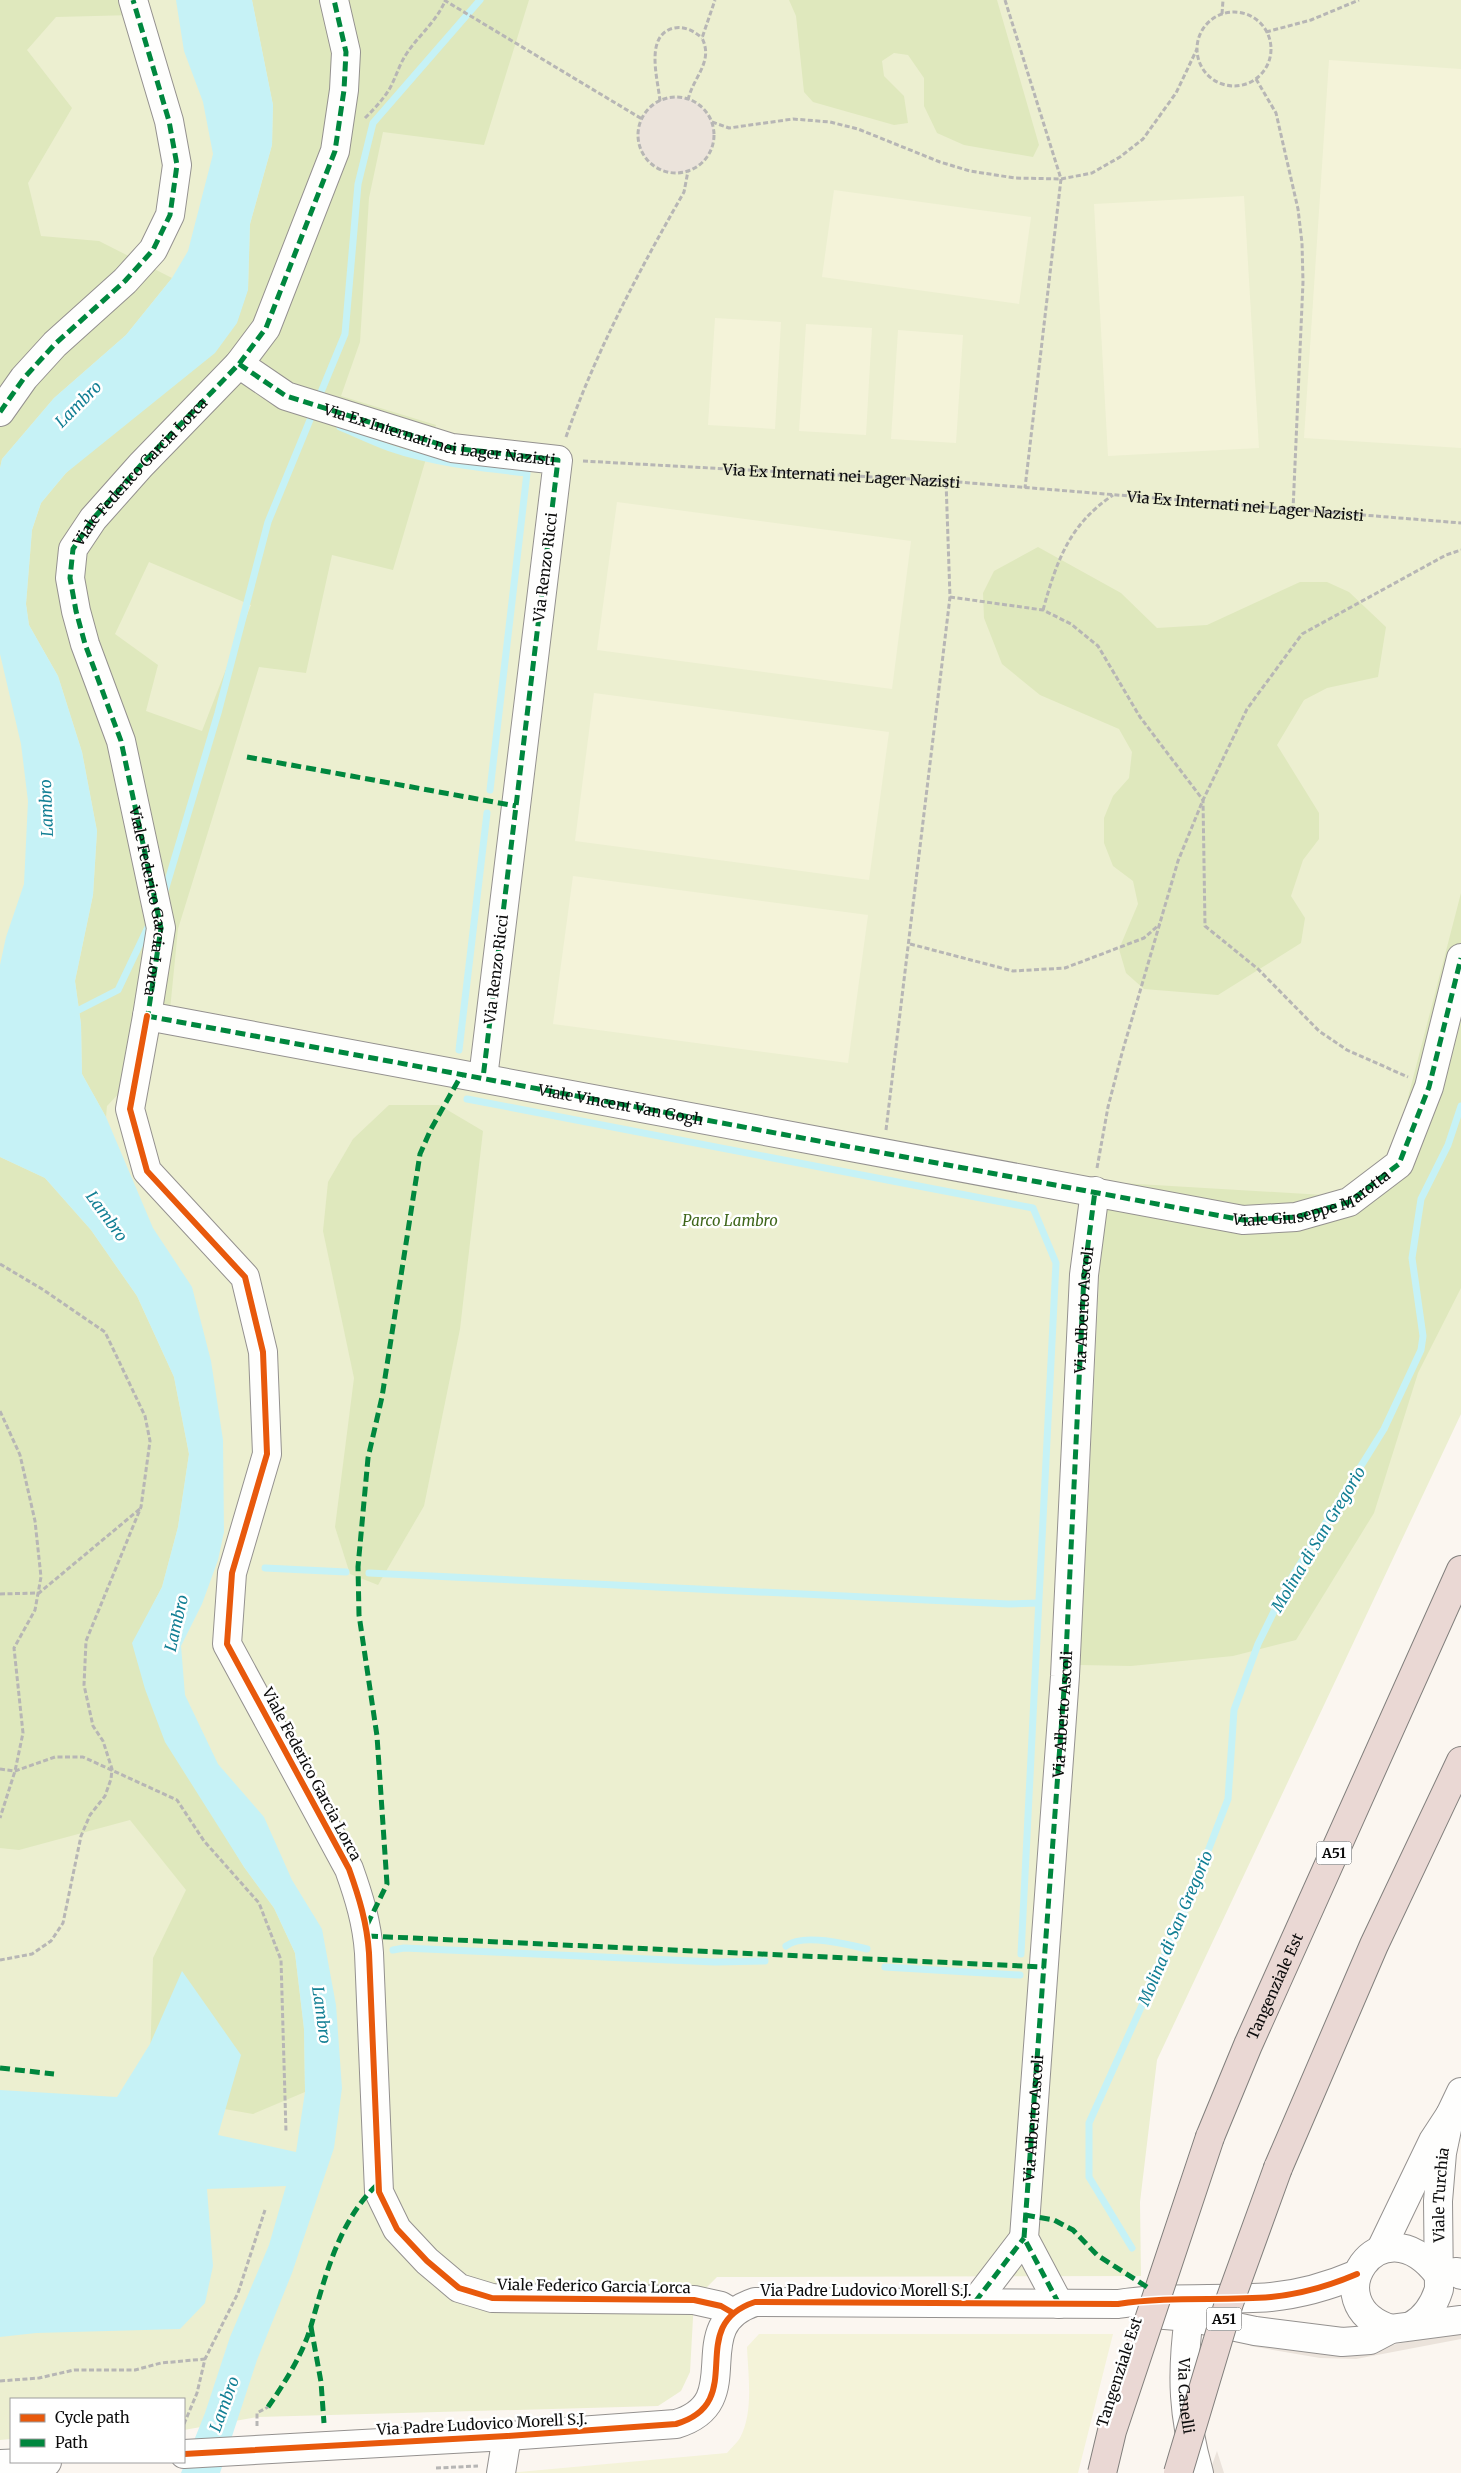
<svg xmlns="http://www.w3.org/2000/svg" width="1461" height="2473" viewBox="0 0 1461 2473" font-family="Merriweather,serif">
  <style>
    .green { fill: #ecefd0 }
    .forest { fill: #dfe8bd; fill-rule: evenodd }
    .pitch { fill: #f4f3d9 }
    .plaza { fill: #ebe3db }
    .water { fill: #c6f2f6 }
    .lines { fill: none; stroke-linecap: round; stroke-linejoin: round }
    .stream { stroke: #c6f2f6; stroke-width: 7 }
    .minor-casing { stroke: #94918f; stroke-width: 30 }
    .highway-casing { stroke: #817f7c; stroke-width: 30 }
    .path { stroke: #b7b6b5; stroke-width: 3; stroke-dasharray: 5 2.5; stroke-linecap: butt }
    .minor { stroke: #fefefd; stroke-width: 28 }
    .highway { stroke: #ead8d4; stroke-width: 28 }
    .highway-bridge-casing { stroke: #817f7c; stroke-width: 30; stroke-linecap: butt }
    .highway-bridge { stroke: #ead8d4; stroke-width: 28 }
    .quiet { stroke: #00873e; stroke-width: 5; stroke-dasharray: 10 5; stroke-linecap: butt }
    .cycleway-casing { stroke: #fff; stroke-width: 9 }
    .cycleway { stroke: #e8590c; stroke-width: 6 }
    .labels { text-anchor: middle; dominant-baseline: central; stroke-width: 5; stroke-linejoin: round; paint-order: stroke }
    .shield { fill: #fff; stroke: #555; stroke-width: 1 }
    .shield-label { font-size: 14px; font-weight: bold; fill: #0c0c0c }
    .street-label { font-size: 15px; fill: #0c0c0c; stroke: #fff }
    .park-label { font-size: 15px; font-style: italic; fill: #3f661b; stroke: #fff }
    .water-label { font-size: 16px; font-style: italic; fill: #127f94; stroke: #fff }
  </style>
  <rect width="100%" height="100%" fill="#fbf6f0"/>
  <!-- green -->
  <path class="green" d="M0,0h1461v1414l-304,646 -17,142 1,74 -424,1 -23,23 -4,72 -9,19 -23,15 -400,11 -74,13v-31h-173v40l-11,1z"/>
  <!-- forest -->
  <g class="forest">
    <path d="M0,0h135l-1,15 -78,2 -29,33 45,58 -44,75 13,53 58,5 73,37 -46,57 -72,63 -52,61 -2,9z"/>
    <path d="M252,0h277l-45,145 -101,-13 -14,66 -9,144 -19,54 95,29 -43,145 -61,-15 -26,118 -47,-6 -81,262 -8,81 -46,78 -17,18 -1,11 -24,-43 -1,-50 -6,-43 18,-86 4,-64 -15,-79 -24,-76 -29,-51 -3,-21 6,-74 9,-27 25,-30 182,-183 2,-66 22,-79 1,-40zM149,562l102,43 -49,126 -56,-20 12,-46 -43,-31z"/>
    <path d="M789,0h208l42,145 -6,12 -69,-12 -27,-12 -13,-27v-28l-16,-23 -14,-2 -12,8 2,15 20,20 4,27 -14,2 -81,-23 -9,-10 -8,-76z"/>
    <path d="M1038,547l83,46 36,35 50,-3 93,-43h27l22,10 37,35 -8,50 -51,11 -23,12 -27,45 42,68v26l-16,21 -12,36 14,22 -4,25 -83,52 -74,-6 -18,-16 -7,-24 19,-45 -5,-23 -20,-15 -9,-23v-25l9,-22 16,-18 3,-26 -13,-23 -79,-34 -38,-31 -18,-46 -1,-25 11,-22z"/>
    <path d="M1461,893v395l-43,85 -44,140 -78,127 -63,16 -102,10 -51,-1 24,-483 237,14 44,-34 19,-49z"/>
    <path d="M389,1105h50l44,26 -23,198 -36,177 -46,79 -28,-11 -15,-47 19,-149 -31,-147 5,-49 25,-43z"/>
    <path d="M0,1157l45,21 46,52 46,66 37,81 15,77 -11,73 -16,60 -29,56 82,176 29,48 30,41 21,45 9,76 1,63 -52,22 -57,-10 -46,-39 3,-107 33,-68 -56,-70 -111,30 -19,-2z"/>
  </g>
  <!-- pitch -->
  <g class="pitch">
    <path d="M1329,60l132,9v379l-157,-10z"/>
    <path d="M834,190l197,27 -12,87 -197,-27z"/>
    <path d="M1244,196l15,252 -151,8 -14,-252z"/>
    <path d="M715,318l66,4 -6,107 -67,-4z"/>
    <path d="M806,324l66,4 -6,107 -67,-4z"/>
    <path d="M898,330l65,5 -7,108 -65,-4z"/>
    <path d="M617,502l294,39 -19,148 -295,-39z"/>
    <path d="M594,693l295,39 -20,148 -294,-39z"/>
    <path d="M573,876l295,39 -20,148 -295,-39z"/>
    <path d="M759,2334h354l-35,139h-570l219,-20c4,-5 10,-10 13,-15 14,-26 8,-63 7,-91z"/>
  </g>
  <!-- plaza -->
  <g class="plaza">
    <circle cx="676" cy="135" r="38"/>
    <path d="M1461,2331v8l-105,20 -36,-1 -70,-12 3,-8 119,11z"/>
    <path d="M1217,2451l7,22h-10l-3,-5z"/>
  </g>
  <!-- water -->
  <path class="water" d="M176,0h76l21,105 -1,40 -22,79 -2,66 -11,33 -22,30 -149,120 -25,30 -9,27 -6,74 3,21 29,51 24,76 15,79 -4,64 -18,86 6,43 1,50 24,43 47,111 39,59 19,74 12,79 1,92 -6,28 -16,44 -21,42 4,49 33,69 46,53 28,63 30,49 14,76 6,83 -8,60 -42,125 -35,87 -37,113h-39l24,-60 25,-76 39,-92 17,-59 -79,3 6,77 -8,37 -25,26 -144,4 -36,4v-247l117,7 33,-53 32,-73 59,84 -23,80 78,17 9,-60 -1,-63 -9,-76 -21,-45 -30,-41 -79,-125 -20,-53 -13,-46 30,-56 16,-60 11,-73 -15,-77 -37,-81 -46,-66 -46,-52 -45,-21v-192l6,-28 18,-53 4,-83 -7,-57 -21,-90v-186l2,-9 52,-61 72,-63 46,-57 16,-27 25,-97 -10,-52 -19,-51z"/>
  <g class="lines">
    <!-- stream -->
    <g class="stream">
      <path d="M319,397l26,-63 13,-150 15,-61 107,-123"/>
      <path d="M340,427c17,7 33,15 50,21 43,15 92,20 137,25l-37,317"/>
      <path d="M164,894l54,-181 50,-191 44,-107 5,2"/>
      <path d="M71,1014l47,-24 31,-65"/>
      <path d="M459,1050l28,-237"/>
      <path d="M467,1099l566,109 23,55 -35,691"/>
      <path d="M265,1568l81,4"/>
      <path d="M369,1573l640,31 29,-1"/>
      <path d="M786,1946c17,-13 61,-2 81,3"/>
      <path d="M393,1950l11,-2 311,14 50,-1"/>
      <path d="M885,1967l135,8"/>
      <path d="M1132,2248l-43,-71v-54l99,-220 40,-104 6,-89 24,-66 29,-59 97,-156 37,-79 2,-14 -11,-78 9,-59 27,-54 13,-39"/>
    </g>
    <!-- minor casing -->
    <g class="minor-casing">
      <g id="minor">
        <path id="s2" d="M334,0l12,52 -2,38 -9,61 -69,177 -27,36 -98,101 -48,54 -20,30 -3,29 6,33 9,33 36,97 40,187 -14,88 -17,93 17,62 98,106 18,75 4,102 -35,119 -5,71 122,225c10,28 18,54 20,84l10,239 18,37 30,32 32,27 33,10 202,2 27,6 12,7"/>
        <path id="s3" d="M239,364l47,32 166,52 106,12 -75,618"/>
        <path d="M0,412l24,-34 31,-34 70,-63 28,-31 17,-35 7,-50 -8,-44 -36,-121"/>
        <path id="s4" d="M147,1016l1096,204 53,-3 53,-15 50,-38 30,-77 32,-129"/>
        <path d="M1381,2249l52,-108 17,-26 11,-23"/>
        <path d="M1438,2274l19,-2 4,3"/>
        <path d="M975,2302l49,-64"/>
        <path d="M1059,2304l-35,-66 41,-562 19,-401 11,-84"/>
        <path d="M1153,2314l36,3 66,14 87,11 28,-2 21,-11 70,-9"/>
        <path id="s5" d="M1189,2317c-8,59 -6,99 10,156"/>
        <path id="s6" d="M1411,2326c15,-8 23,-21 28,-37l-1,-88 4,-48 8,-38"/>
        <path d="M1391,2329c-79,-25 -11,-130 47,-55"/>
        <path d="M184,2454l323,-18 169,-12c75,-22 6,-98 79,-122l363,2c51,-8 102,-3 153,-7 30,-3 58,-11 86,-23"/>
        <path d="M0,2464l47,-2"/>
        <path d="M501,2473l6,-37"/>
      </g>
    </g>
    <!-- highway casing -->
    <g class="highway-casing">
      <g id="highway">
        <path id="s7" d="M1210,2137l38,-92 213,-475"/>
        <path d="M1278,2168l96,-223 87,-184"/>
      </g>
    </g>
    <!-- path -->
    <g class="path">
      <path d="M444,0l198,119"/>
      <path d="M1005,0l56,179 -36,309"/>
      <circle cx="1234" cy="49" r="37"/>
      <path d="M1222,14l1,-14"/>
      <path d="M1266,32l45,-12 48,-20"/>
      <path d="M1256,79l20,34 22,96 4,34 1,39 -10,228"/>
      <circle cx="676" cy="135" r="38"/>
      <path d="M688,100c5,-23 26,-38 14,-62l13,-38"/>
      <path d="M660,101c-2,-22 -16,-66 14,-73 11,-2 20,3 28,10"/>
      <path d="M365,118c9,-9 18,-18 25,-30 6,-11 9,-23 17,-35 12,-18 29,-31 38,-52"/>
      <path d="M712,122l17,6 64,-9 37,3 28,7 82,33 30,9 45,7 46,1 31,-6 28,-16 23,-18 33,-46 21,-44"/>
      <path d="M566,437c30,-86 73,-166 118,-245l4,-21"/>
      <path id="s1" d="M583,461l363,20 515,42"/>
      <path d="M950,597l93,13 28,14 27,22 42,71 63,83 2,126 53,43 61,62 28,19 61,27"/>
      <path d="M1043,610c14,-50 26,-85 70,-115"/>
      <path d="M910,944l103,27 52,-3 79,-30 16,-14"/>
      <path d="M886,1130l64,-533 -4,-116"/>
      <path d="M1097,1168l11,-61 14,-54 56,-192 25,-61 44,-91 55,-75 144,-79 15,-5"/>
      <path d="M0,1264l42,25 63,43 40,84 5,25 -9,66 -55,134 -2,44 9,41 10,15 9,28 -1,10 -6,17 -15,19 -9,21 -18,87 -12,18 -19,13 -32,6"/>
      <path d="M0,1411l20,44 15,66 6,56 -6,33 -21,38 9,85 -8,38 -15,47"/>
      <path d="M0,1594l39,-1 102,-85"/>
      <path d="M0,1769l15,2 40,-14h28l94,43 27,41 55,62 22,57 5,172"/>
      <path d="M0,2381l39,-3 35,-8h61l26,-7 44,-4"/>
      <path d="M184,2424l13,-31 8,-34 33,-66 27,-83"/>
      <path d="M257,2426v-13l11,-6"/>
      <path d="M436,2468l42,-2"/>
    </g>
    <!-- minor -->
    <use href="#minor" class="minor"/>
    <!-- highway -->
    <use href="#highway" class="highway"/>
    <!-- highway-bridge casing -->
    <g class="highway-bridge-casing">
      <g id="highway-bridge">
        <path d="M1102,2473l10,-42 98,-294"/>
        <path d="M1178,2473l51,-170 49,-135"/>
      </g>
    </g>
    <!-- highway-bridge -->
    <use href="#highway-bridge" class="highway-bridge"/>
    <!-- quiet -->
    <g class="quiet">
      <path d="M239,364l47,32 166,52 106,12 -75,618"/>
      <path d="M0,412l24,-34 31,-34 70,-63 28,-31 17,-35 7,-50 -8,-44 -36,-121"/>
      <path d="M247,757l269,49"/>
      <path d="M147,1016l1096,204 53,-3 53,-15 50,-38 30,-77 32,-129"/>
      <path id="s8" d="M147,1021l14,-93 -40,-187 -36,-97 -9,-33 -6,-33 3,-29 20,-30 48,-54 98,-101 27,-36 69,-177 9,-61 2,-38 -12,-52"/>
      <path d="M367,1925l20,-41 -10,-148 -18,-121 -1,-48 10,-109 14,-61 38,-243 11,-25 31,-55"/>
      <path d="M368,1936l676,31"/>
      <path d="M0,2068l54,6"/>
      <path d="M1025,2215l29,5 19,10 24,25 50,32"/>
      <path d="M975,2302l49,-64"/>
      <path id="s9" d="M1059,2304l-35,-66 41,-562 19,-401 11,-84"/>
      <path d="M311,2327l10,55 3,41"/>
      <path d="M268,2407c16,-23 35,-53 43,-81 14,-49 28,-107 68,-143"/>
    </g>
    <!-- cycleway casing -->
    <g class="cycleway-casing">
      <g id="cycleway">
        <path d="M147,1016l-17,93 17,62 98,106 18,75 4,102 -35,119 -5,71 122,225c10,28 18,54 20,84l10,239 18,37 30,32 32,27 33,10 202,2 27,6 12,7"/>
        <path d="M184,2454l323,-18 169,-12c75,-22 6,-98 79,-122l363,2c51,-8 102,-3 153,-7 30,-3 58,-11 86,-23"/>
      </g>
    </g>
    <!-- cycleway -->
    <use href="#cycleway" class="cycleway"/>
  </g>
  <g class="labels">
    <!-- shield labels -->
    <g class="shield">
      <rect x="1316.5" y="1841.5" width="35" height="23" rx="4"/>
      <rect x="1206.5" y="2307.5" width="35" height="23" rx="4"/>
    </g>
    <g class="shield-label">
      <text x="1334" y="1853">A51</text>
      <text x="1224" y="2319">A51</text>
    </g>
    <!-- street labels -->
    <g class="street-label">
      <text stroke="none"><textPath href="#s3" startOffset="216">Via Ex Internati nei Lager Nazisti</textPath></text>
      <text stroke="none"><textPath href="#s8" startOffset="588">Viale Federico Garcia Lorca</textPath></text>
      <text stroke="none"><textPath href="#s1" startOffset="259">Via Ex Internati nei Lager Nazisti</textPath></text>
      <text stroke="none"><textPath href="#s1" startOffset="664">Via Ex Internati nei Lager Nazisti</textPath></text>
      <text transform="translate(545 567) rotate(-83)">Via Renzo Ricci</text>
      <text stroke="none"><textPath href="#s2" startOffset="1001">Viale Federico Garcia Lorca</textPath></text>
      <text transform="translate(496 969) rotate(-83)">Via Renzo Ricci</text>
      <text stroke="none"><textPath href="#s4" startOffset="482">Viale Vincent Van Gogh</textPath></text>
      <text stroke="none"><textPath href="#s4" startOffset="1188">Viale Giuseppe Marotta</textPath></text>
      <text stroke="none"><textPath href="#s9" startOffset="1005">Via Alberto Ascoli</textPath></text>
      <text stroke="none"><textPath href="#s9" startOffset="600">Via Alberto Ascoli</textPath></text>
      <text transform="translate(312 1774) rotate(62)">Viale Federico Garcia Lorca</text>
      <text stroke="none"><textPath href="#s7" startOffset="164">Tangenziale Est</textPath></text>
      <text stroke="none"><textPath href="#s9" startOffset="195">Via Alberto Ascoli</textPath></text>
      <text stroke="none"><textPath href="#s6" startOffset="142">Viale Turchia</textPath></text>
      <text transform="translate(594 2286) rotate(1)">Viale Federico Garcia Lorca</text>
      <text x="866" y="2290">Via Padre Ludovico Morell S.J.</text>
      <text transform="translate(1119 2372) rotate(-72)">Tangenziale Est</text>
      <text stroke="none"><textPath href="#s5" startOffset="79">Via Canelli</textPath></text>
      <text transform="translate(482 2424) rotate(-3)">Via Padre Ludovico Morell S.J.</text>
    </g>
    <!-- park labels -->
    <g class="park-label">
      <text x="730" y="1220">Parco Lambro</text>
    </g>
    <!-- water labels -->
    <g class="water-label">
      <text transform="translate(78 404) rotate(-45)">Lambro</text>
      <text transform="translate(46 808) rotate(-92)">Lambro</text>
      <text transform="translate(107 1216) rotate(54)">Lambro</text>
      <text transform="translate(1318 1539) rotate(-59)">Molina di San Gregorio</text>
      <text transform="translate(176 1623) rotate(-77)">Lambro</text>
      <text transform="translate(1175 1928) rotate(-67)">Molina di San Gregorio</text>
      <text transform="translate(322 2015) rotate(82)">Lambro</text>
      <text transform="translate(224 2404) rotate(-70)">Lambro</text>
    </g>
  </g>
  <!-- legend -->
  <rect x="10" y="2398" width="175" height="65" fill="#ffffff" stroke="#9e9e9e"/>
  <rect x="20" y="2414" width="25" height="8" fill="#e8590c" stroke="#9e9e9e"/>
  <text x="55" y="2423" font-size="15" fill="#0c0c0c">Cycle path</text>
  <rect x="20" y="2439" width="25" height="8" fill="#00873e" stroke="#9e9e9e"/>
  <text x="55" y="2448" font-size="15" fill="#0c0c0c">Path</text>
</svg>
